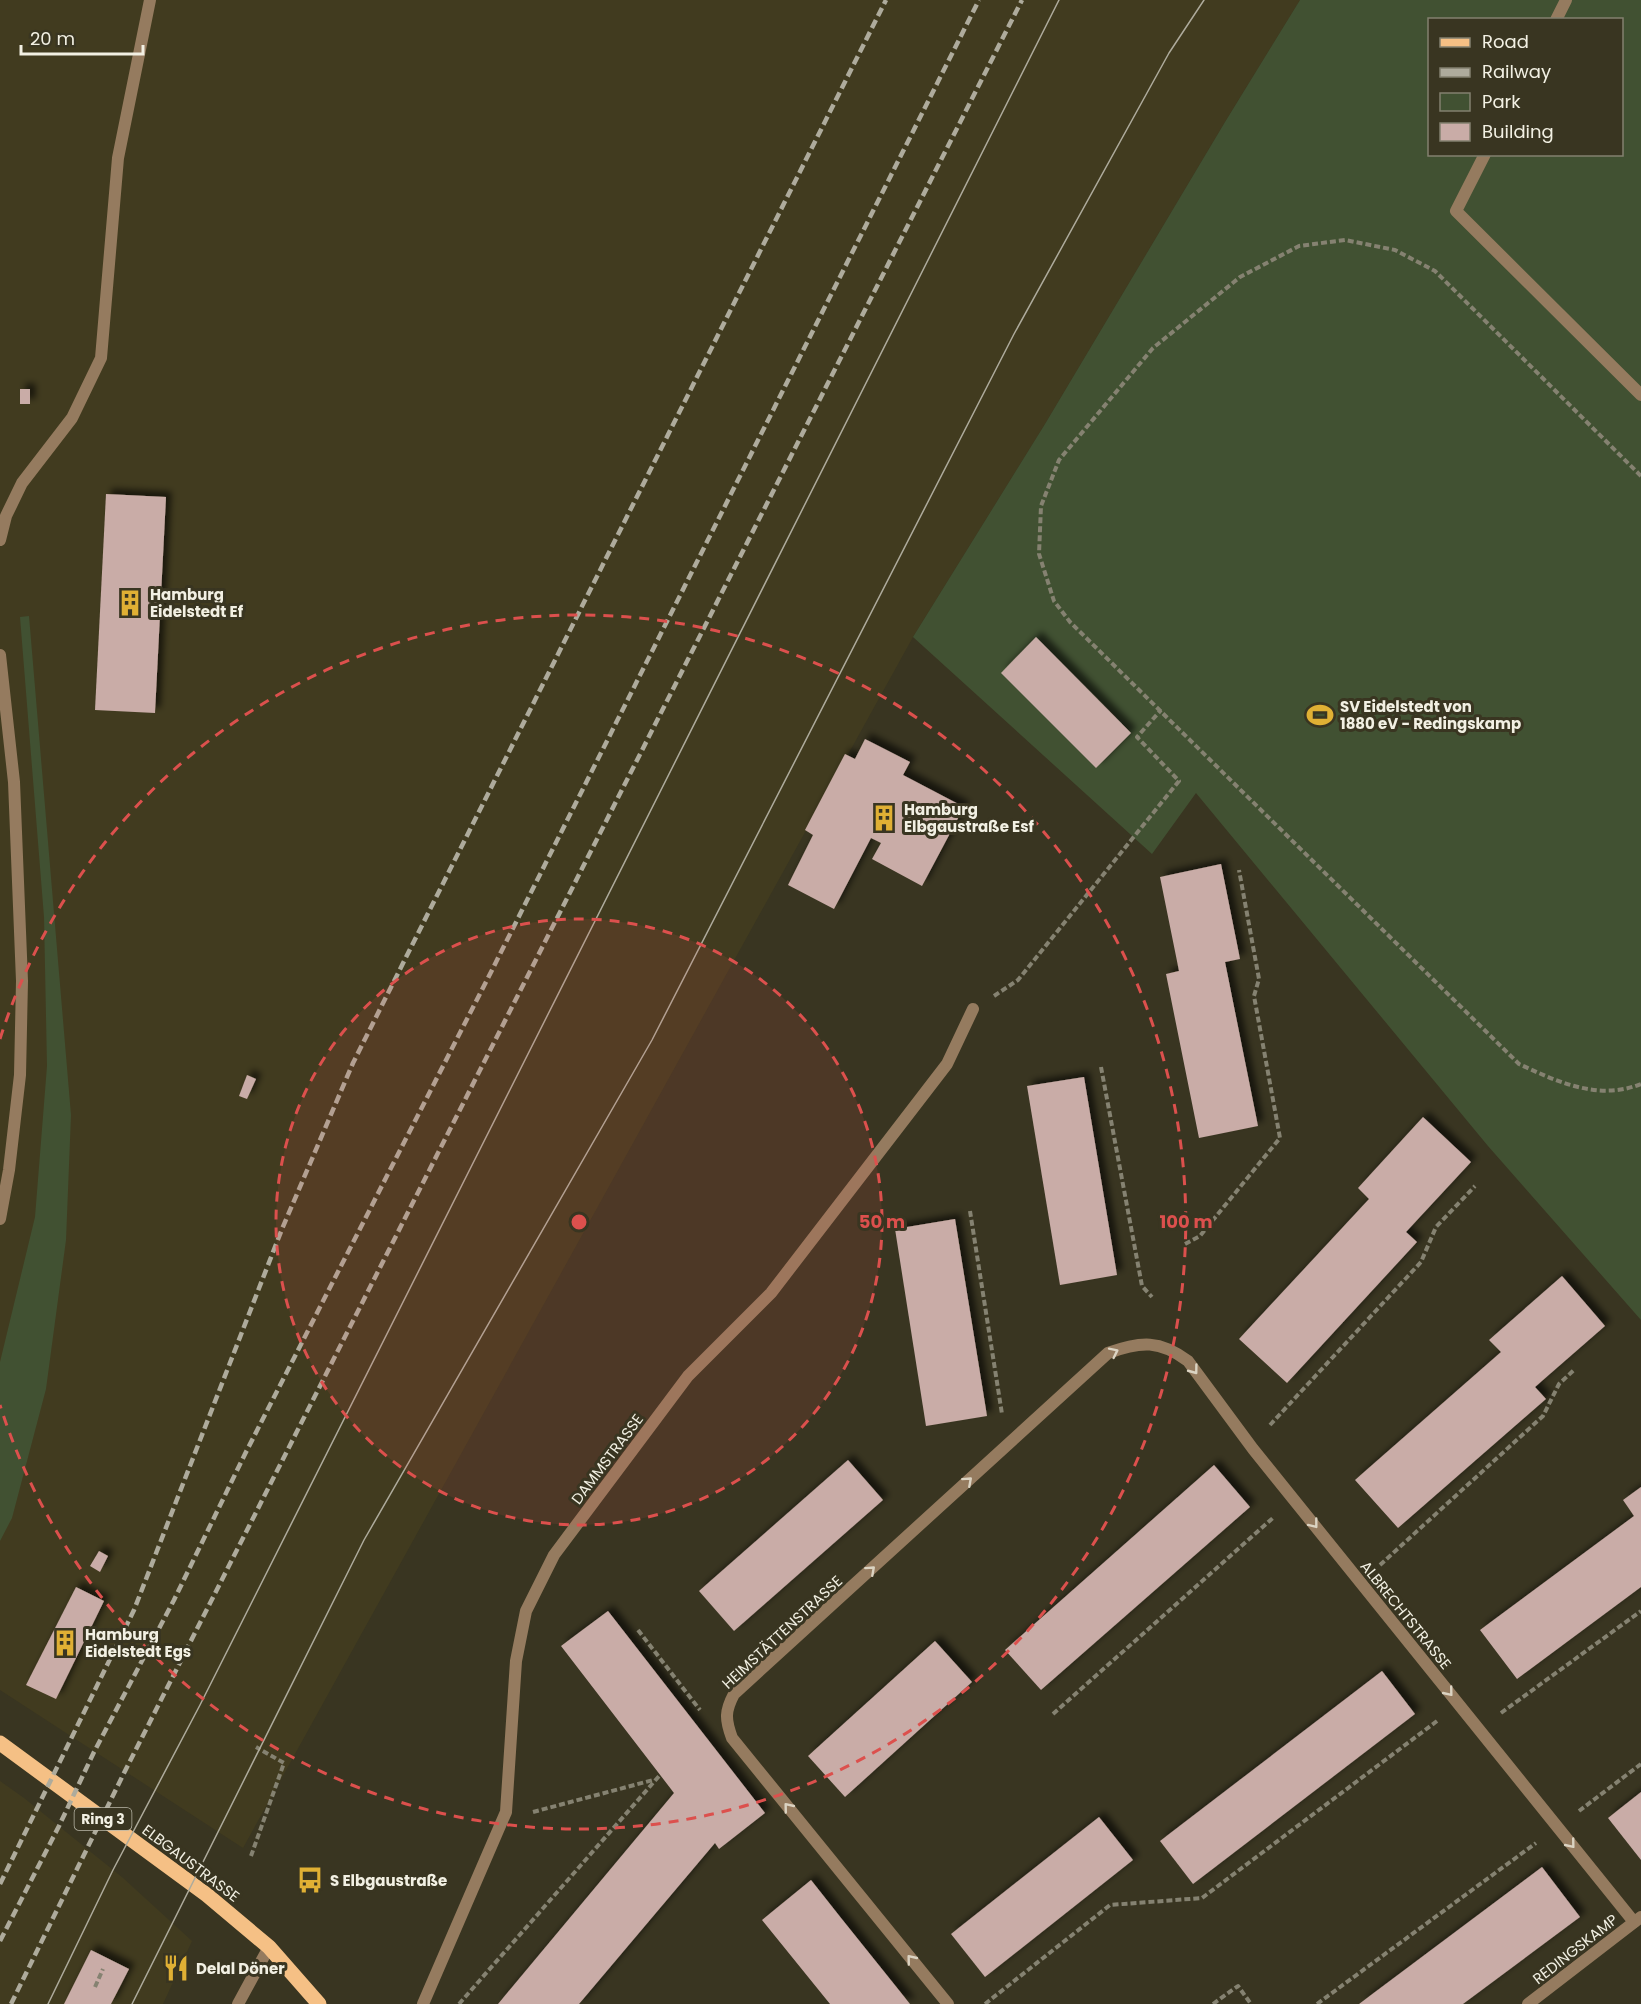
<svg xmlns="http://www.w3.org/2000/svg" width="1641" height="2004" viewBox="0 0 1641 2004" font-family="Poppins,sans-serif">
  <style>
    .built { fill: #413b1f }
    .green { fill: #415132; fill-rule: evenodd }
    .building { fill: #c9aca7; filter: url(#shadow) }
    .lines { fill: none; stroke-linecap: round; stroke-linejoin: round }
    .path { stroke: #858271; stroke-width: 4; stroke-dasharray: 6 3; stroke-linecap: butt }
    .service { stroke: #957b5f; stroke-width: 12 }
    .minor { stroke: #957b5f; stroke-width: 12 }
    .primary { stroke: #f5c085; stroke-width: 15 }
    .tram { stroke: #aeab9c; stroke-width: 1.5 }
    .rail { stroke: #aeab9c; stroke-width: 4.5; stroke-dasharray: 9 4.5; stroke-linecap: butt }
    .oneway { stroke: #dbd3c2 }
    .ring { fill: none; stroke: #dc504d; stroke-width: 3; stroke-dasharray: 10 8 }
    .labels { text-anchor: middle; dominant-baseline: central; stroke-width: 6; stroke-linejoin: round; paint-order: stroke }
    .shield { fill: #393521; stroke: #bab8a9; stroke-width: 1.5 }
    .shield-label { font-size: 14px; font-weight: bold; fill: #f2f0e3 }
    .poi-label { font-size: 15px; font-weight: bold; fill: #f2f0e3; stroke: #393521; text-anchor: start }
    .street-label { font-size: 15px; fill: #f2f0e3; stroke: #393521 }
    .centre { fill: #dc504d; stroke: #393521; stroke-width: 3 }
    .ring-label { font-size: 18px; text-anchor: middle; font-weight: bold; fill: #dc504d; stroke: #393521; stroke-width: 6; stroke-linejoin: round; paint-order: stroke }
  </style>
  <defs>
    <filter id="shadow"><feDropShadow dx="5.5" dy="-5.5" stdDeviation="3" flood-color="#0009"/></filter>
  </defs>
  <rect width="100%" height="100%" fill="#393521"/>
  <!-- built -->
  <g class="built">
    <path d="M0,0h1300l-75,122 -180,302 -132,213 -670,1211 -243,-158z"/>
    <path d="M0,1781l24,17 99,80 69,63 -29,63h-163z"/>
  </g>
  <!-- green -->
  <g class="green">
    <path d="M1300,0h341v1320l-153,-174 -292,-353 -44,61 -239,-217 132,-213 180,-302zM1430,20h192v134h-192z"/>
    <path d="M29,616l42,499 -5,125 -20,149 -34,129 -12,23v-179l35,-145 12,-151 -3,-149 -24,-300z"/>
  </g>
  <!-- building -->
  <g class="building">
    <rect x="20" y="389" width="10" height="15"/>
    <path d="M106,494l60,3 -11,216 -60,-3z"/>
    <path d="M1036,637l95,96 -35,35 -95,-95z"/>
    <path d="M865,739l45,23 -7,13 61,32 -42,79 -50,-27 9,-16 -10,-5 -37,71 -46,-24 25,-50 -8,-5 40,-76 10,5z"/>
    <path d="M1221,864l19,95 -15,3 33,164 -59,12 -33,-164 13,-3 -19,-94z"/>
    <path d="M247,1075l9,4 -9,20 -8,-3z"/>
    <path d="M1084,1077l33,198 -57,10 -33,-199z"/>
    <path d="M1423,1117l48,45 -65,70 11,10 -130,141 -48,-44 130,-140 -11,-11z"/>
    <path d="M955,1219l32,197 -61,10 -31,-197z"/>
    <path d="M1562,1276l43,50 -70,61 11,12 -148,129 -43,-48 146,-128 -12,-12z"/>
    <path d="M848,1460l35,40 -149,131 -35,-40z"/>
    <path d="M1214,1465l36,42 -209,183 -36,-40z"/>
    <path d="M1641,1487v100l-124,92 -37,-49 154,-114 -11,-16z"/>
    <path d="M99,1551l9,5 -8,16 -10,-6z"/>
    <path d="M76,1587l28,14 -48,98 -30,-14z"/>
    <path d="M608,1611l157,202 -46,36 -4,-6 -136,161h-81l176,-211 -113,-147z"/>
    <path d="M935,1641l37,41 -127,115 -37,-41z"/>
    <path d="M1382,1671l33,43 -222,170 -33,-43z"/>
    <path d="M1641,1792v68l-33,-42z"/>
    <path d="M1099,1817l34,43 -148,117 -34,-43z"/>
    <path d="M1542,1867l38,50 -117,87h-104z"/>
    <path d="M811,1880l30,38 69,86h-80l-68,-84z"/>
    <path d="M91,1950l38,19 -18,35h-47z"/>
  </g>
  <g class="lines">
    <!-- path -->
    <g class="path">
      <path d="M1641,476l-206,-205 -40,-21 -50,-10 -46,6 -59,31 -87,71 -94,112 -18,46 -2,48 15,47 16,21 449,442c39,18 79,37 122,20"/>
      <path d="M994,996l24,-16 161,-199 -42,-44 24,-27"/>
      <path d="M1101,1067l41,219 10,11"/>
      <path d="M970,1211l32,203"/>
      <path d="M1185,1244l15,-8 80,-98 -26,-142 5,-17 -20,-109"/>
      <path d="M1270,1425l151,-163 15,-35 39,-41"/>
      <path d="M1380,1565l163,-149 16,-32 16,-15"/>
      <path d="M638,1630l62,80"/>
      <path d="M1501,1713l140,-102"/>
      <path d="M1053,1714l221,-197"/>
      <path d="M1579,1811l62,-47"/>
      <path d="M533,1812l120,-32"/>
      <path d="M251,1856l33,-93 -28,-16"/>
      <path d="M95,1987l8,-18"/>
      <path d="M459,2004l201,-229"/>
      <path d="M985,2004l125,-99 92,-7 235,-177"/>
      <path d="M1213,2004l25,-18 13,18"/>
      <path d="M1317,2004l219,-161"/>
    </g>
    <!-- service -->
    <g class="service">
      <path d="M1556,20l10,-20"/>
      <path d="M1485,154l-29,57 185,184"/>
      <path d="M0,540l6,-24 16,-33 50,-65 29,-60 17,-200 32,-158"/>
      <path d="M0,655l14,127 8,199 -2,94 -11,95 -9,49"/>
      <path d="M238,2004l31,-57"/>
    </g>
    <!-- minor -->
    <g class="minor">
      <path d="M423,2004l83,-192 10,-151 10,-50 28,-56 134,-179 83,-83 176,-229 26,-55"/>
      <path d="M948,2004l-216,-266c-7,-19 -7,-27 2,-44l374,-341c33,-12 52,-13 80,8l65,88 381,473"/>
      <path d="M1528,2004l113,-87"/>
    </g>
    <!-- primary -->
    <path class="primary" d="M0,1743l207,152 62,52 50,57"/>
    <!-- tram -->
    <g class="tram">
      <path d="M48,2004l65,-134 87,-165 859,-1705"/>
      <path d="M132,2004l232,-464 288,-500 362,-706 155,-281 35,-53"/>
    </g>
    <!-- rail -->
    <g class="rail">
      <path d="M0,1884l134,-274 148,-381 71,-166 533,-1063"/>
      <path d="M0,1941l59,-115 35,-74 80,-152 71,-146 244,-478 490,-976"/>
      <path d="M11,2004l113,-231 898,-1773"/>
    </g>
  </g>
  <!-- one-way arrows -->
  <defs><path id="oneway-chevron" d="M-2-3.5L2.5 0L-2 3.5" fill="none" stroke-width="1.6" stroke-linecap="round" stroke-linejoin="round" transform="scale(1.5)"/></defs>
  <g class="oneway">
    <use href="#oneway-chevron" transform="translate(1114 1352) rotate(-26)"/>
    <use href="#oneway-chevron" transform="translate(1194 1370) rotate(53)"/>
    <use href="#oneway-chevron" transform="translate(968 1481) rotate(-42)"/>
    <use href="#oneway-chevron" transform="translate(1314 1524) rotate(52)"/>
    <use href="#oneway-chevron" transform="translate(871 1570) rotate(-42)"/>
    <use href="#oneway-chevron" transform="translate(1449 1692) rotate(51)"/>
    <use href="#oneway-chevron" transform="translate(788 1807) rotate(-129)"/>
    <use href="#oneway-chevron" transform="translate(1571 1844) rotate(51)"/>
    <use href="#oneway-chevron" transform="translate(911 1959) rotate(-129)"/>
  </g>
  <!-- distance rings -->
  <circle cx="579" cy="1222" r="303" fill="#dc504d" fill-opacity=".12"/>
  <g class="ring">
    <circle cx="579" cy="1222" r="303"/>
    <path d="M0 1039A607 607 0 1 1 0 1405"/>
  </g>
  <!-- icons -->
  <defs>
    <g id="building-bare" transform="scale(2.07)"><path d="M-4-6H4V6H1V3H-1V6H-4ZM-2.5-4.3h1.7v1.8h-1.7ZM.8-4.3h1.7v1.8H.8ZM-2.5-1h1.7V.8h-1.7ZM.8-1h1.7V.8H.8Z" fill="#e0b034" stroke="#393521" stroke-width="2.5" paint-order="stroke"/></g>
    <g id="stadium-bare" transform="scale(2.07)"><path d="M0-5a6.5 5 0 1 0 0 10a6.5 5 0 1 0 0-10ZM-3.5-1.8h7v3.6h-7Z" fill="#e0b034" stroke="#393521" stroke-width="2.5" paint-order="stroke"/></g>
    <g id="bus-bare" transform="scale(2.07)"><path d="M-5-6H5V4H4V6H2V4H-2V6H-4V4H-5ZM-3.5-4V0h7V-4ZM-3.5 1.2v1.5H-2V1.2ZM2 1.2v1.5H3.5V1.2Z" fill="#e0b034" stroke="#393521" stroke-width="2.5" paint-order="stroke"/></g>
    <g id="restaurant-bare" transform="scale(2.07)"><path d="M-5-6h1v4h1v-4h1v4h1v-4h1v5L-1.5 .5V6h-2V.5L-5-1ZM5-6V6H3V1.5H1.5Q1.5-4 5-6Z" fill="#e0b034" stroke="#393521" stroke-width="2.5" paint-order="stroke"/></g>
  </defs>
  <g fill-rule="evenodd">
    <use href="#building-bare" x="130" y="603"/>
    <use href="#stadium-bare" x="1320" y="715"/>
    <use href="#building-bare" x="884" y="818"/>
    <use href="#building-bare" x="65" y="1643"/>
    <use href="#bus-bare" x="310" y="1880"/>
    <use href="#restaurant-bare" x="176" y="1968"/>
  </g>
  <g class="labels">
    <!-- shield labels -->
    <rect class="shield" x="74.5" y="1808" width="57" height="22" rx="4.5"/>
    <g class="shield-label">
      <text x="103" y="1819">Ring 3</text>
    </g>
    <!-- poi labels -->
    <g class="poi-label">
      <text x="150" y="594">Hamburg<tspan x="150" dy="17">Eidelstedt Ef</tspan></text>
      <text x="1340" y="706">SV Eidelstedt von<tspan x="1340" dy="17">1880 eV - Redingskamp</tspan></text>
      <text x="904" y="809">Hamburg<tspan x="904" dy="17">Elbgaustraße Esf</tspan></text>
      <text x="85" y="1634">Hamburg<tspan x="85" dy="17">Eidelstedt Egs</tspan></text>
      <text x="330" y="1880">S Elbgaustraße</text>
      <text x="196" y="1968">Delal Döner</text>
    </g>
    <!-- street labels -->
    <g class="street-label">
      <text transform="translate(607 1459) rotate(-53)">DAMMSTRASSE</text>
      <text transform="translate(1406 1615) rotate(51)">ALBRECHTSTRASSE</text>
      <text transform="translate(782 1632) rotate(-43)">HEIMSTÄTTENSTRASSE</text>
      <text transform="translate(191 1863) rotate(37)">ELBGAUSTRASSE</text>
      <text transform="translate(1575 1949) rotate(-38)">REDINGSKAMP</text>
    </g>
  </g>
  <circle cx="579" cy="1222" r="9" class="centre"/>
  <g class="ring-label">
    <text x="882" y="1228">50 m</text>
    <text x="1186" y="1228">100 m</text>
  </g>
  <!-- legend -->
  <rect x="1428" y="18" width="195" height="138" fill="#393521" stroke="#83806f" stroke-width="1.5"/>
  <rect x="1440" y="38" width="30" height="9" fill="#f5c085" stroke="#83806f" stroke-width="1.5"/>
  <text x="1482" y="48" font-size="18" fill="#f2f0e3">Road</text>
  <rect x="1440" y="68" width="30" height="9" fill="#aeab9c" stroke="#83806f" stroke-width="1.5"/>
  <text x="1482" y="78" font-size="18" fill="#f2f0e3">Railway</text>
  <rect x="1440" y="93" width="30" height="18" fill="#415132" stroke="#83806f" stroke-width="1.5"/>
  <text x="1482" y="108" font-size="18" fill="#f2f0e3">Park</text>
  <rect x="1440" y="123" width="30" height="18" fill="#c9aca7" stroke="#83806f" stroke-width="1.5"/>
  <text x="1482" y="138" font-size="18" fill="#f2f0e3">Building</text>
  <!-- scale -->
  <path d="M21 45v9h122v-9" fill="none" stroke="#f2f0e3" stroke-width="3"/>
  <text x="30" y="45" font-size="18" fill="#f2f0e3" stroke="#393521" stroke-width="4.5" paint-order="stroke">20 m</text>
</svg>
